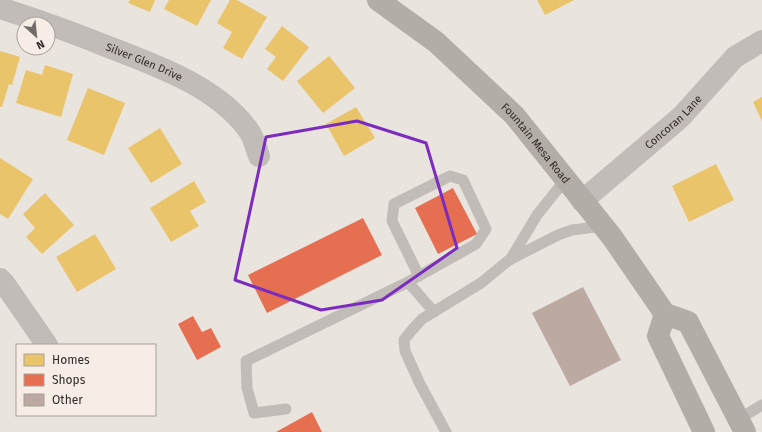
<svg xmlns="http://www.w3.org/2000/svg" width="762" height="432" viewBox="0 0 762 432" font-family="'Fira Sans',sans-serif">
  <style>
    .homes { fill: #e9c46a }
    .shops { fill: #e76f51 }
    .building { fill: #bba9a2 }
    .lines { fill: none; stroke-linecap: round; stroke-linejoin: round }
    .service { stroke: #c2bcb8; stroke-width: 11 }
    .minor { stroke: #c2bcb8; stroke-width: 22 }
    .secondary { stroke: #b3ada8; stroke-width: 22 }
    .marked { fill: none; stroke: #7b2cbf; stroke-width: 3; stroke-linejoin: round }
    .labels { text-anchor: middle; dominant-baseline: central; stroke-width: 4; stroke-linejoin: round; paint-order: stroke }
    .street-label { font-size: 11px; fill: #322a27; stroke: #f6eee6 }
  </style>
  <rect width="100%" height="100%" fill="#eae4de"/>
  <!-- homes -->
  <g class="homes">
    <path d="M130,0h25l-5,12 -22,-9z"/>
    <path d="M169,0h42l-14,26 -33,-17z"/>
    <path d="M230,0h7l30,17 -25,42 -19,-11 9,-16 -15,-9z"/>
    <path d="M537,0h37l-29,15z"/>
    <path d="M282,26l27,21 -26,34 -16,-12 9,-12 -11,-8z"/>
    <path d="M0,51l20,6 -8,28 -3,-1 -7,23h-2z"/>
    <path d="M329,56l26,32 -32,25 -26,-32z"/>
    <path d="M45,65l28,9 -12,43 -45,-14 10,-33 16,5z"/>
    <path d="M88,88l37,15 -21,52 -37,-15z"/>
    <path d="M762,97v24l-9,-19z"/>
    <path d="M356,107l19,31 -31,18 -18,-32z"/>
    <path d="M160,128l22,36 -31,19 -23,-35z"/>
    <path d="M0,158l33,21 -25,40 -8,-5z"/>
    <path d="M716,164l18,36 -45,22 -17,-36z"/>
    <path d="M194,181l12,21 -16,9 9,15 -28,16 -21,-34z"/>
    <path d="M45,193l29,32 -32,29 -16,-17 9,-9 -12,-14z"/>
    <path d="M95,234l21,35 -39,23 -21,-35z"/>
  </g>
  <!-- shops -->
  <g class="shops">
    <path d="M453,188l24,46 -39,20 -23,-46z"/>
    <path d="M363,218l19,37 -115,58 -19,-38z"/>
    <path d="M193,316l9,16 9,-4 10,19 -24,13 -19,-36z"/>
    <path d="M312,412l10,20h-46z"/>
  </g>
  <!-- building -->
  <path class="building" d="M583,287l38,73 -51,26 -38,-73z"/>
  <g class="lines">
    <!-- service -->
    <g class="service">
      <path d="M510,260l27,-45 28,-35"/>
      <path d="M408,282l68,-38 10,-15 -23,-49 -13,-4 -56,28 -2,17 27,55"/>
      <path d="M286,409l-32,4 -7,-25 -1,-27 162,-79 26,30"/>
      <path d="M739,419l23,-14"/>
      <path d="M446,432l-26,-48 -15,-33 -1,-11 8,-10 10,-11 59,-36 28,-23 49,-25 14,-5 31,-4"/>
    </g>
    <!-- minor -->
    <g class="minor">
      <path id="s1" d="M0,8c38,12 74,25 111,40 47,18 108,40 138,83 5,7 7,17 10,25"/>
      <path id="s2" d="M582,201l99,-84 54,-60 27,-16"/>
      <path d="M0,279l4,4 43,62"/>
    </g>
    <!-- secondary -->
    <g class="secondary">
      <path id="s3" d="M378,0l58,42 78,73 98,122 53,77 23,8 57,110"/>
      <path d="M665,314l-7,22 46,96"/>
    </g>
  </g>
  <!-- marked area -->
  <path class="marked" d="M357,121l69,22 31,105 -75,52 -61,10 -86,-30 31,-143z"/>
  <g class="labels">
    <!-- street labels -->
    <g class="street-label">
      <text stroke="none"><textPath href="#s1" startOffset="154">Silver Glen Drive</textPath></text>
      <text stroke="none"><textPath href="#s2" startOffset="121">Concoran Lane</textPath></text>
      <text stroke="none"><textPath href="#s3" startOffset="214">Fountain Mesa Road</textPath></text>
    </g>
  </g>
  <!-- legend -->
  <rect x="16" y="344" width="140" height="72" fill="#f6eee6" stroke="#a8a09a"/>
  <rect x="24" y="354" width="20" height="12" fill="#e9c46a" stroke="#a8a09a"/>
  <text x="52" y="364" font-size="12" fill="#322a27">Homes</text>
  <rect x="24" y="374" width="20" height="12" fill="#e76f51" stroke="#a8a09a"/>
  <text x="52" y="384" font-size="12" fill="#322a27">Shops</text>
  <rect x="24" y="394" width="20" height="12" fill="#bba9a2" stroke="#a8a09a"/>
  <text x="52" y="404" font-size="12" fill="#322a27">Other</text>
  <!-- north arrow -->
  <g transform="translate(36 36) rotate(153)"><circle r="19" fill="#f6eee6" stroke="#a8a09a"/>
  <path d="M0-3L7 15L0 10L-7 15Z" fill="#726b67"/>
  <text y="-6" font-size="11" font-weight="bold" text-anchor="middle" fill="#322a27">N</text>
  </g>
</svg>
